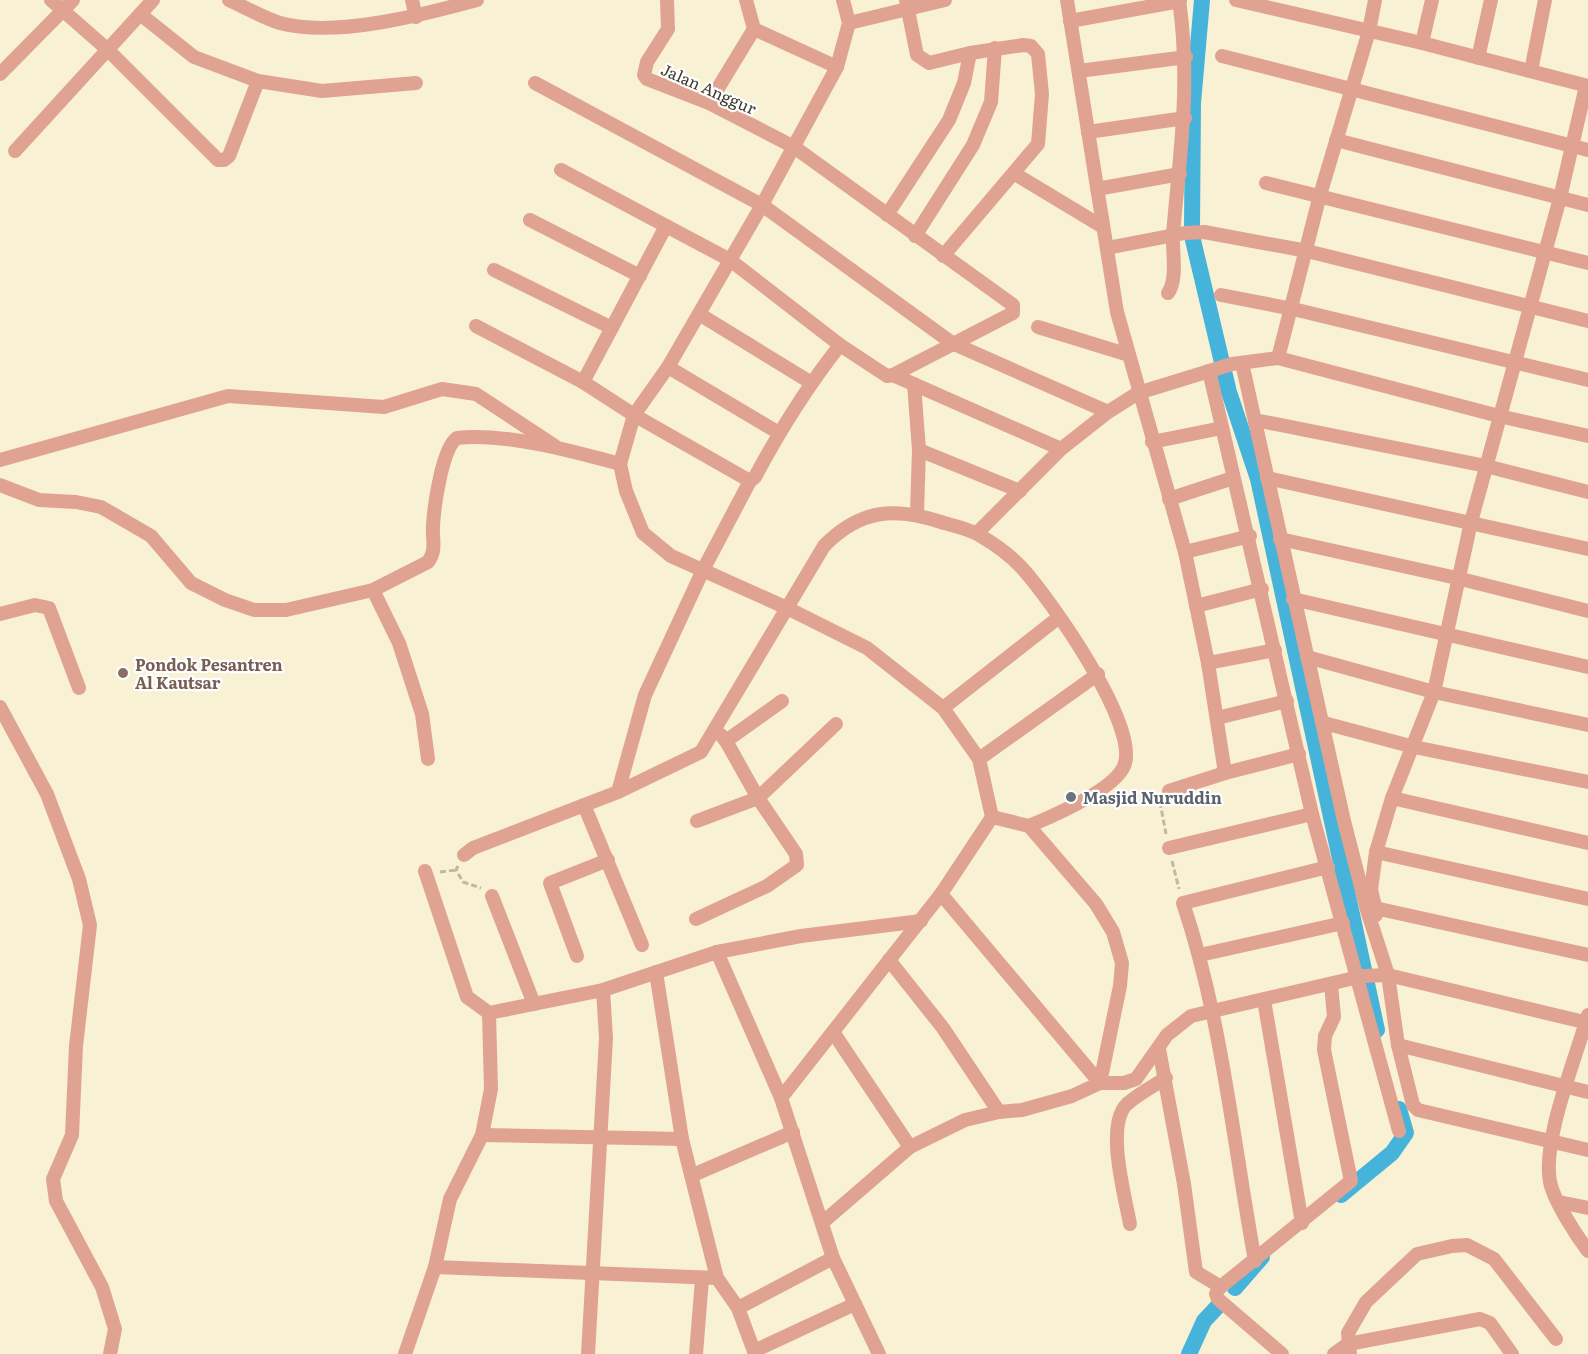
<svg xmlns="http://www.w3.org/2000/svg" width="1588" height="1354" viewBox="0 0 1588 1354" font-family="Literata,serif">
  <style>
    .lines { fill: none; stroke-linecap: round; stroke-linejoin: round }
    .canal { stroke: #46b3da; stroke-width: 16 }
    .path { stroke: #bfb9a0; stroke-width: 3; stroke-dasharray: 6 3; stroke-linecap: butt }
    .minor { stroke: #e0a391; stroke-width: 14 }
    .education-dot { fill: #8d6e63; stroke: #fff; stroke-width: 2 }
    .worship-dot { fill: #6b7280; stroke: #fff; stroke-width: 2 }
    .labels { text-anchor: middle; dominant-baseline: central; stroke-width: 4.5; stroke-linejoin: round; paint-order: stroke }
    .street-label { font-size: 16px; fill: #3e3b2f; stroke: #fff }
    .education-label { font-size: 16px; font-weight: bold; fill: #785e54; stroke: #fff; text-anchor: start }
    .worship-label { font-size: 16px; font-weight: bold; fill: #5b616d; stroke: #fff; text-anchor: start }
  </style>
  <rect width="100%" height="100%" fill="#f8f1d3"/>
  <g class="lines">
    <!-- canal -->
    <g class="canal">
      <path d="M1192,226l1,-123 9,-103"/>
      <path d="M1192,236l37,156 29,87 119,551"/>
      <path d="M1341,1195l51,-42 14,-20 -7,-24"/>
      <path d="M1235,1288l27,-31"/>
      <path d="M1189,1354l15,-33 14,-15"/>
    </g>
    <!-- path -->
    <g class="path">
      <path d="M1160,802l6,32"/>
      <path d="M1172,861l7,28"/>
      <path d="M458,866l-2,4 7,12 18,6"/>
      <path d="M440,872l16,-2"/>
    </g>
    <!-- minor -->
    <g class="minor">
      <path d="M51,0l57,50 110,110h6l5,-4 29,-75"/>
      <path d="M229,0c16,7 34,18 51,23 55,15 142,-8 197,-23"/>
      <path d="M412,0l4,17"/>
      <path d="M746,0l8,29 83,38"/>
      <path d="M843,0l6,23 -12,44 -75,138 -94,162 -34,48 -14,49 6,27 17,42 28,23 116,52 80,40 76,60 36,51 13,58 -51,77 -160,204 52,160 46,96"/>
      <path d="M906,0l11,55 12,8 41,-10 53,-8 8,1 7,8 4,40 -4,50 -95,112"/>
      <path d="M1067,0l50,312 68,240 23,111 17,110"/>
      <path d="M1236,0l186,43 166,43"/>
      <path d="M140,14l54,43 64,24 64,10 94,-8"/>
      <path d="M1070,21l110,-20"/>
      <path d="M849,23l96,-23"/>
      <path d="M1422,43l10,-43"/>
      <path d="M1222,56l366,94"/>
      <path d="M1478,58l13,-58"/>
      <path d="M1079,71l107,-14"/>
      <path d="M1531,71l14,-71"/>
      <path d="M0,74l73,-74"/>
      <path d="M535,83l227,122 190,138 156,69"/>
      <path d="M709,103l45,-74"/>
      <path d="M1088,132l97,-14"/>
      <path d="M1336,140l252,65"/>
      <path d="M15,151l138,-151"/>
      <path d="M561,170l169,90 110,85 47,31 6,-1 120,-62v-8l-219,-158 -85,-44 -62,-24 -3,-4 3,-13 21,-33 -1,-29"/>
      <path d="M1015,174l88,53"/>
      <path d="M1266,183l322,80"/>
      <path d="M1097,189l83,-15"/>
      <path d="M887,215l62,-95 15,-37 6,-30"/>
      <path d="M530,220l110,56"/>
      <path d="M915,236l58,-91 18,-43 4,-54"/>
      <path d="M1107,248l78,-15 19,-1 103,19 281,70"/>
      <path d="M494,270l118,58"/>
      <path d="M1168,293c10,-14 4,-42 5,-59 7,-82 18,-151 6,-234"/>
      <path d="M1221,295l72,14 295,71"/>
      <path d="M699,314l111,68"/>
      <path d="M476,326l107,56 51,33 116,66 5,-4c25,-47 52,-90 85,-132"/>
      <path d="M1038,327l91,28"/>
      <path d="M1278,358l42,-163 49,-164 6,-31"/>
      <path d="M1242,363l102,458 23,89 21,65 10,70 15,60 5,5 170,40"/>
      <path d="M668,367l111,66"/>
      <path d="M1209,371l103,443 87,317"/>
      <path d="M893,375l168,74"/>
      <path d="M583,382l83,-156"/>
      <path d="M914,384l5,66 -2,63"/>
      <path d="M1255,420l231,46 102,26"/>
      <path d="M1152,442l70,-14"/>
      <path d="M919,450l101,41"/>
      <path d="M0,460l228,-64 156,11 58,-18 34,5 79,52"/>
      <path d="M1267,478l321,71"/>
      <path d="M0,485l39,15 37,2 25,5 50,29 40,47 34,17 29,10h32l87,-20 55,-28c9,-12 4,-23 5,-36 1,-19 9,-78 24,-88 46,-6 119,14 163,26"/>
      <path d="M1169,499l64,-21"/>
      <path d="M977,533l84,-84 47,-37 30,-19 94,-29 46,-6 221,58 89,20"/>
      <path d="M1280,539l177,39 131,33"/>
      <path d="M1185,552l65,-16"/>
      <path d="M373,590l26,53 23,71 6,45"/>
      <path d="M1293,599l295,68"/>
      <path d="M1196,606l66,-17"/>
      <path d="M0,614l35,-9 14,3 30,80"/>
      <path d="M1307,657l127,35 154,33"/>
      <path d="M1208,663l67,-13"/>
      <path d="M0,707l47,87 32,85 11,46 -14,121 -4,89 -19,44 3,22 46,86 13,42 -5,25"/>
      <path d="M943,708l115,-90"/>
      <path d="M1217,718l70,-17"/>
      <path d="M1324,723l90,24 174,35"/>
      <path d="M721,735l5,6 56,-40"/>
      <path d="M979,759l119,-85"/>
      <path d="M1169,791l56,-18 74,-19"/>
      <path d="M618,792l27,-97 58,-125 47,-89"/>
      <path d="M1392,798l196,45"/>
      <path d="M584,805l58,140"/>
      <path d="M697,821l61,-23 78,-74"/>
      <path d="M1169,848l143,-34"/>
      <path d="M1376,852l212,47"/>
      <path d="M464,855l9,-7 145,-56 83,-40 123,-206c37,-38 72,-39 120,-23 11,3 25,6 35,12 14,8 32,21 43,33 28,31 119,159 102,198 -10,24 -71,50 -95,60"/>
      <path d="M425,871l42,126 22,16"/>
      <path d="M941,894l159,189 20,-97 2,-23 -9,-31 -17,-28 -67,-78 -37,-9"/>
      <path d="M492,896l42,108"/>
      <path d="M1375,906l-4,-16 5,-38 16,-54 42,-106 37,-170 89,-324 26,-112"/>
      <path d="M1376,915l-1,-7 213,47"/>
      <path d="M696,919l71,-33 30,-21 -1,-11 -38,-56 -32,-57"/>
      <path d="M717,952l64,146"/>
      <path d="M1200,955l143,-32"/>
      <path d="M577,956l-27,-73 58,-23"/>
      <path d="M889,960l54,68 56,84"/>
      <path d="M656,972l26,167 35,139 21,30 17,46"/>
      <path d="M1264,1000l38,223"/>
      <path d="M1588,1015c-12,43 -46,124 -38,167 4,19 26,53 38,69"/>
      <path d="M833,1032l77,115"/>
      <path d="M1398,1045l190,47"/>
      <path d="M1159,1049l25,135 12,88 25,15"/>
      <path d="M482,1135l200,4"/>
      <path d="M693,1175l100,-43"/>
      <path d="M1559,1202l29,6"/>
      <path d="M822,1223l88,-76 55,-27 34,-8 23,-2 50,-14 28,-13h24l12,-4 31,-44 24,-19 172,-40 25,-1 200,48"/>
      <path d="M1130,1224c-5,-28 -25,-99 -3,-120 11,-10 26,-18 39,-26"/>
      <path d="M1255,1261c-22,-120 -33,-242 -72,-358l145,-36"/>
      <path d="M435,1267l282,11"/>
      <path d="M738,1308l95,-50"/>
      <path d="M754,1351l101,-47"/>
      <path d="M405,1354l30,-87 15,-68 32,-64 9,-46 -2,-76 114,-23 114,-38 84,-16 120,-15"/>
      <path d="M588,1354l18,-316 -3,-48"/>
      <path d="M696,1354l6,-75"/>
      <path d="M1282,1354l-64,-55 -2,-5 2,-5 133,-108 -27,-131 1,-14 9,-19 -3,-33"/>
      <path d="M1334,1354l14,-10 132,-25 10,4 22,31"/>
      <path d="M1350,1354l-2,-21 18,-31 51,-48 35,-8 15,-1 27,14 62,80"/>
    </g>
  </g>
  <!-- markers -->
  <circle class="education-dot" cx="123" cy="673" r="6"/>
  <circle class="worship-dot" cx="1071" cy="797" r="6"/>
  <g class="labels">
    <!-- street labels -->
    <g class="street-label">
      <text transform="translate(709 88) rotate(24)">Jalan Anggur</text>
    </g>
    <!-- education labels -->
    <g class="education-label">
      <text x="135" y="664">Pondok Pesantren<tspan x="135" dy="18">Al Kautsar</tspan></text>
    </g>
    <!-- worship labels -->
    <g class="worship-label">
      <text x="1083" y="797">Masjid Nuruddin</text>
    </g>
  </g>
</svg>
